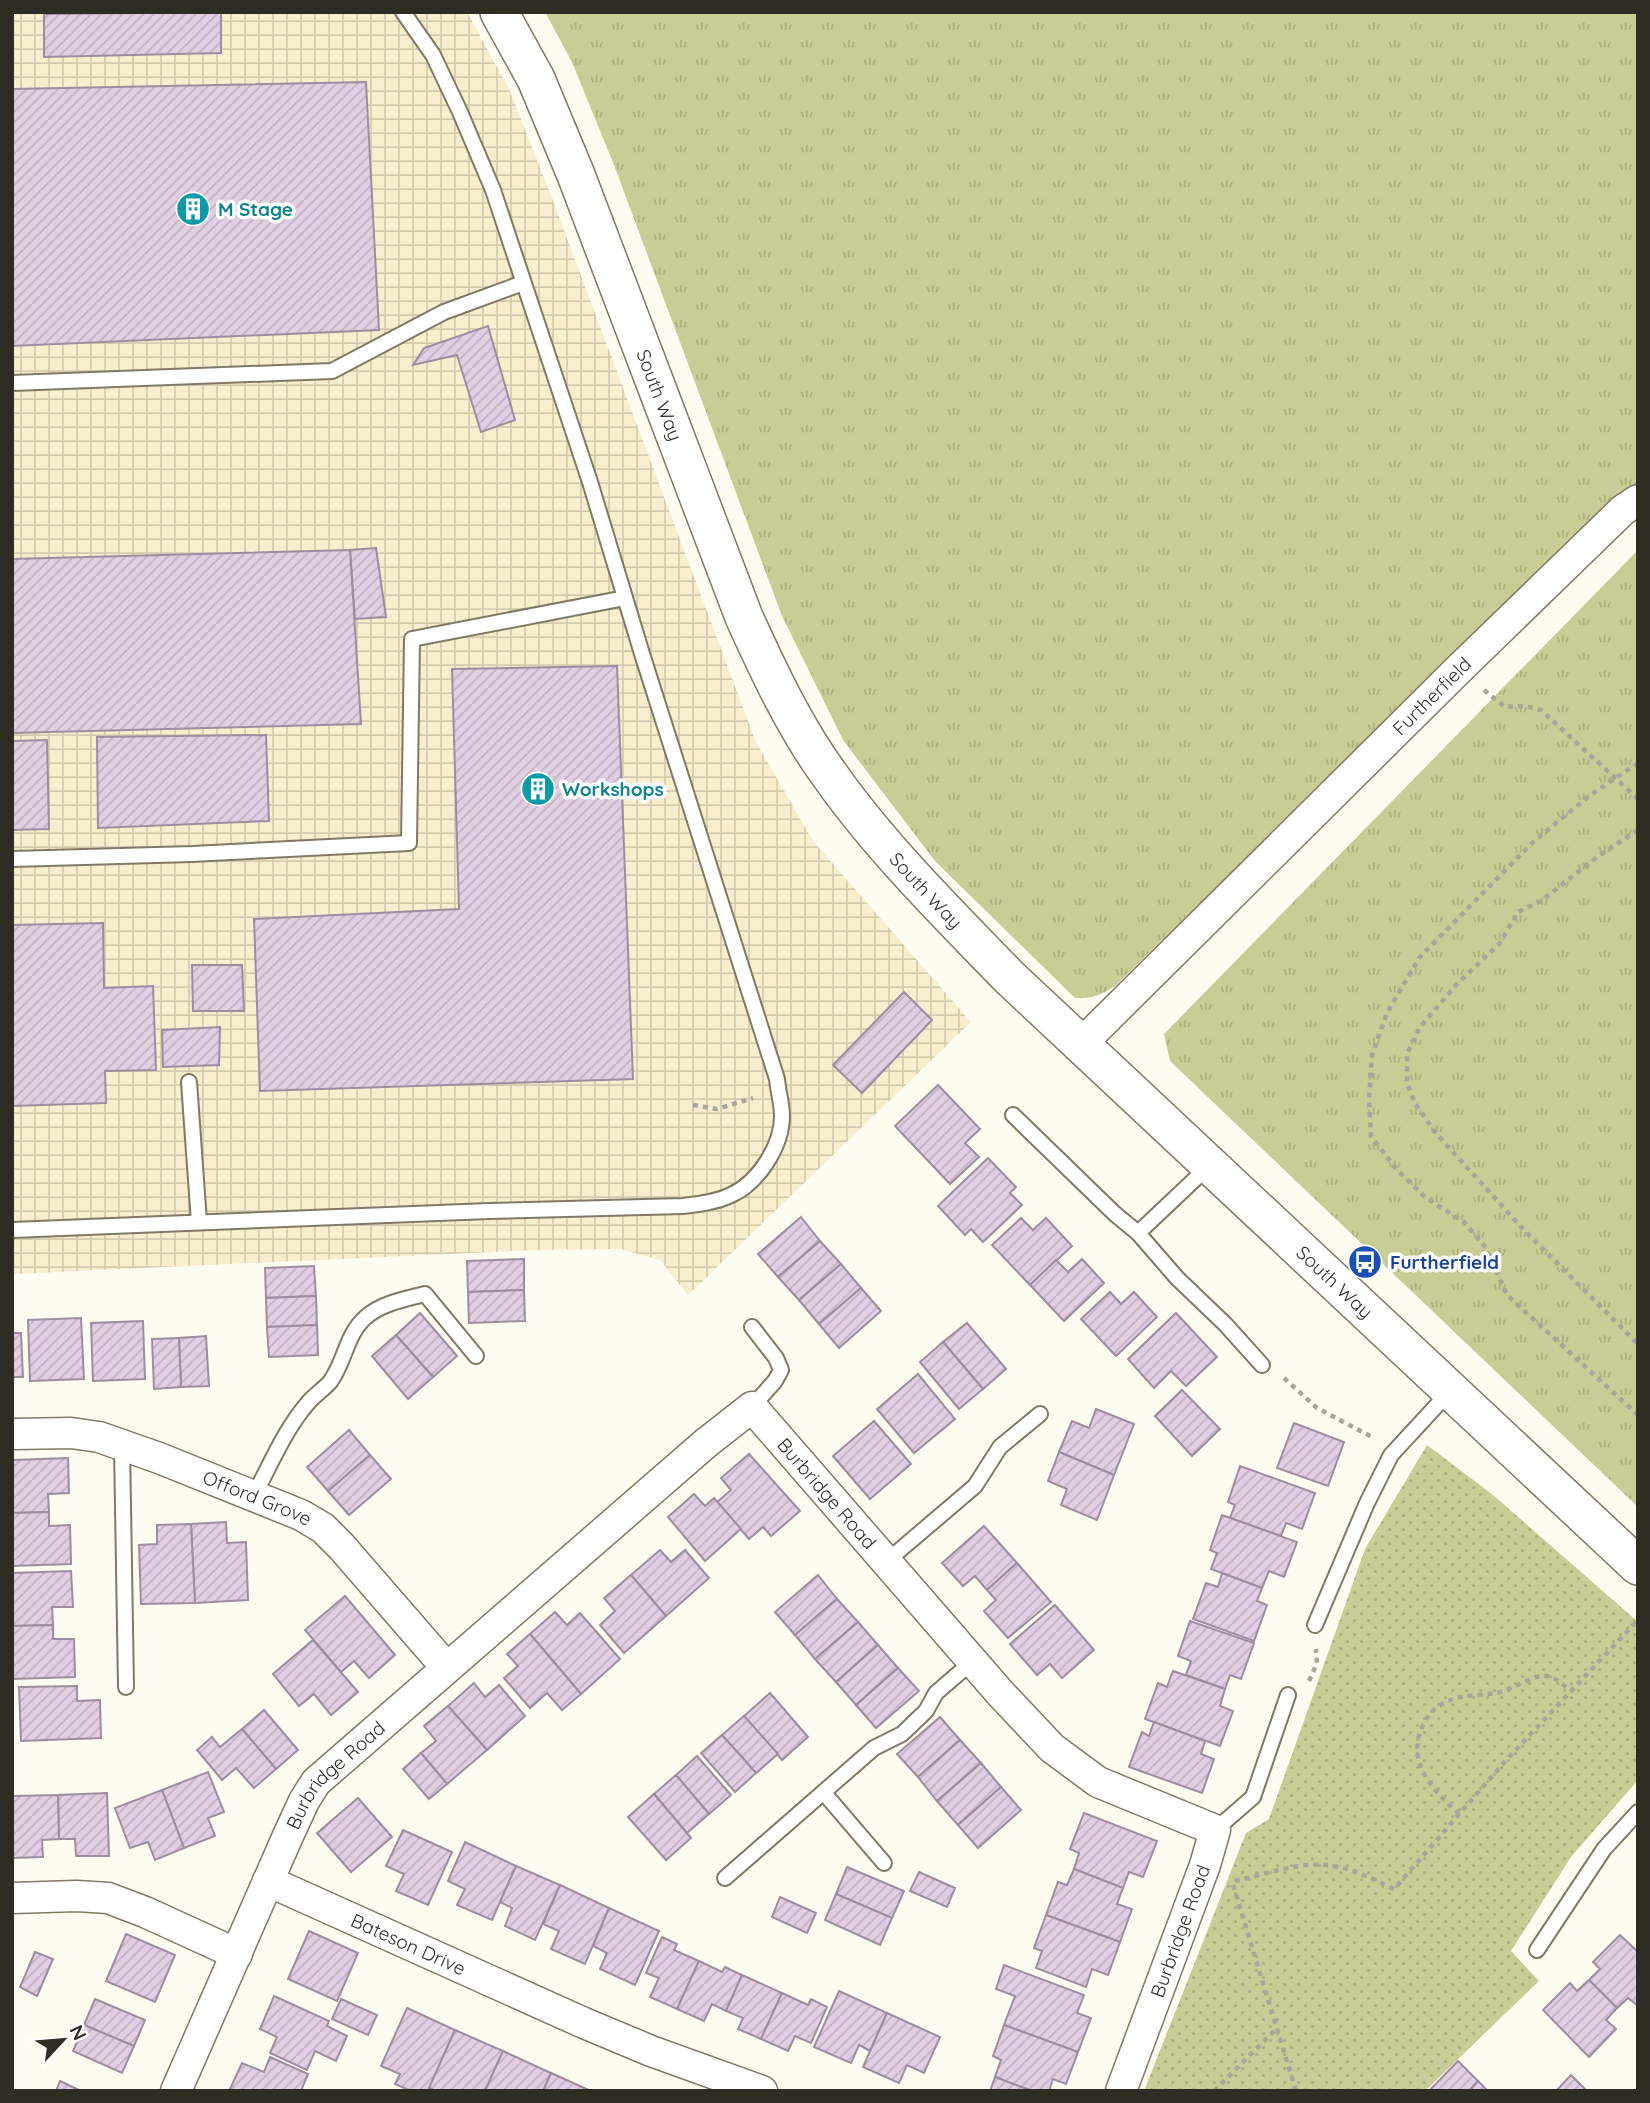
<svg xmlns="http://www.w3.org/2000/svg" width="1650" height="2103" viewBox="0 0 1650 2103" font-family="Quicksand,sans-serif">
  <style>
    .industrial { fill: url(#industrial-grid) }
    .grass { fill: url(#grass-tufts) }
    .park { fill: url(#park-dots) }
    .building { fill: url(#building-hatch); stroke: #9e8da0; stroke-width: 2 }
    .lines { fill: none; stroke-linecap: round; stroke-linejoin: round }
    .service-casing { stroke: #807963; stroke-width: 18 }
    .minor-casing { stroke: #807963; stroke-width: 33 }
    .tertiary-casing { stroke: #807963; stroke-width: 40 }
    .path { stroke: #a8a59b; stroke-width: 4.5; stroke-dasharray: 5 5; stroke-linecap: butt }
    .service { stroke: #fff; stroke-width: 14 }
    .minor { stroke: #fff; stroke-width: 30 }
    .tertiary { stroke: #fff; stroke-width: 37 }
    .labels { text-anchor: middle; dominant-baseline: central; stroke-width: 7; stroke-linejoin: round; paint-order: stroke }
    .culture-label { font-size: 19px; font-weight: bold; fill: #0d838f; stroke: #fff; text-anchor: start }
    .street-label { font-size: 19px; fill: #2f2c23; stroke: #fff }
    .transit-label { font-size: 19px; font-weight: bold; fill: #164399; stroke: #fff; text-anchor: start }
  </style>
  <defs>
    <pattern id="industrial-grid" width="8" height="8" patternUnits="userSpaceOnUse" patternTransform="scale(1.75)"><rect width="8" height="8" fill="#f8eecd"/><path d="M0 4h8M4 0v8" fill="none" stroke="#d5ccb0"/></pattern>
    <pattern id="grass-tufts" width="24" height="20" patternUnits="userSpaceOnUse" patternTransform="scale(1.75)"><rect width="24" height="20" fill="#c9cc94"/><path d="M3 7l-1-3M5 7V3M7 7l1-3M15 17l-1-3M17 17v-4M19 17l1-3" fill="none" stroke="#adaf7f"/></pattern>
    <pattern id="park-dots" width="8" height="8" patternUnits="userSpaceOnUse" patternTransform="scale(1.75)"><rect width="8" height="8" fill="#c9cc94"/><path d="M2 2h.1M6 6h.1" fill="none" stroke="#adaf7f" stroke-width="1.8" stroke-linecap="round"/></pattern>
    <pattern id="building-hatch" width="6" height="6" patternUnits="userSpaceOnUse" patternTransform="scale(1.75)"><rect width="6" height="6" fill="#e1cee2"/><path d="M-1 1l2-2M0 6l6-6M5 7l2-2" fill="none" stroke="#c1b1c2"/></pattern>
  </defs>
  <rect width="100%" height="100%" fill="#fefbf0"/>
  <!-- industrial -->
  <path class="industrial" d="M12,12h455l43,79 37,94 209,557 57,99 158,181 -283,273 -28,-35 -40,-11 -84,1 -524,24z"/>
  <!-- grass -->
  <g class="grass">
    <path d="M545,12h1093v470l-26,19 -497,485c-14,9 -23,13 -40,12l-140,-137 -92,-121 -61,-124 -168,-451 -42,-103z"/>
    <path d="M1638,550v957l-468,-446 -6,-27z"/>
  </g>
  <!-- park -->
  <path class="park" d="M1427,1445l66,50 145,127v158l-67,77 -60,94 28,30 -114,110h-281l102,-258 23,-14 96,-270z"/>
  <!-- building -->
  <g class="building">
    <path d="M221,12v41l-177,4v-43z"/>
    <path d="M366,82l13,248 -367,16v-257z"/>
    <path d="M488,326l27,94 -34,12 -24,-77 -44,10 11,-17z"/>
    <path d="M376,548l10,69 -31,2 -5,-69z"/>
    <path d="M350,550l11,174 -349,9v-174z"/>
    <path d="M617,666l16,413 -373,12 -6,-172 205,-10 -7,-240z"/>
    <path d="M266,735l3,86 -171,7 -1,-91z"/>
    <path d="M47,740l2,89 -37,1v-89z"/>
    <path d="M103,923l1,65 49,-2 3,84 -51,1 1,32 -94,3v-181z"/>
    <path d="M192,965h50l2,46h-51z"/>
    <path d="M904,992l28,28 -70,73 -29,-28z"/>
    <path d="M220,1027l-1,38 -56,2 -1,-37z"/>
    <path d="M938,1085l42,44 -15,14 14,14 -29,27 -55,-58z"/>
    <path d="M988,1158l28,29 -6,6 12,12 -39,37 -12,-13 -6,6 -27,-29z"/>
    <path d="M801,1217l19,24 -42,36 -20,-23z"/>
    <path d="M1021,1218l12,12 13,-12 26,28 -42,39 -38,-40z"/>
    <path d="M820,1241l21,23 -42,36 -21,-23z"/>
    <path d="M524,1259v31l-56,2 -1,-31z"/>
    <path d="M1082,1259l22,24 -40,38 -34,-36 26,-25 12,12z"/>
    <path d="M841,1264l20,24 -42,36 -20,-24z"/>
    <path d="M314,1266l2,30 -50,2 -1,-30z"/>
    <path d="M861,1288l20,23 -42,37 -20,-24z"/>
    <path d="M524,1290l1,31 -56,2 -1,-31z"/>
    <path d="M1110,1292l11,12 13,-12 23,25 -41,39 -35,-37z"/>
    <path d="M316,1296l1,29 -50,2 -1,-29z"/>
    <path d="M420,1313l37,43 -24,21 -37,-42z"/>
    <path d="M1176,1313l41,44 -31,29 -15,-15 -17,17 -26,-29z"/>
    <path d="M81,1318l3,61 -54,2 -2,-61z"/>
    <path d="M143,1321l2,58 -52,2 -2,-58z"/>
    <path d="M967,1323l39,46 -23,20 -40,-47z"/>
    <path d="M317,1325l1,30 -49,2 -2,-30z"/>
    <path d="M12,1333h9l2,44h-11z"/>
    <path d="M396,1335l37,42 -25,22 -36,-43z"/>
    <path d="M206,1336l3,50 -28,1 -2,-49z"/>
    <path d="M179,1338l2,49 -27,2 -2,-50z"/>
    <path d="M943,1342l40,47 -24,20 -39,-47z"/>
    <path d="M918,1374l37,45 -41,34 -37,-44z"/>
    <path d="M1182,1390l38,39 -28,27 -37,-40z"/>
    <path d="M1096,1409l38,15 -20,51 -55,-23 13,-31 17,7z"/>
    <path d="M874,1421l37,43 -41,35 -37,-43z"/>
    <path d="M1294,1423l50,19 -16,44 -51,-18z"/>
    <path d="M349,1430l21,25 -42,36 -21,-24z"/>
    <path d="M1059,1452l55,23 -17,45 -36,-15 6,-16 -19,-8z"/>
    <path d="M749,1454l51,57 -29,25 -8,-9 -14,12 -32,-37 14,-12 -10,-12z"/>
    <path d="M370,1455l21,24 -42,36 -21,-24z"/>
    <path d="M68,1458l1,35 -21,1 1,18 -37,1v-53z"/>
    <path d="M1240,1466l75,27 -13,36 -16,-6 -5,13 -51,-18 5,-13 -7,-3z"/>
    <path d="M694,1494l11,12 9,-8 27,31 -36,32 -37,-44z"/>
    <path d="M49,1512v14l21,-1 1,39 -59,2v-53z"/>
    <path d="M1222,1515l75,27 -13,35 -15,-6 -7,17 -51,-19 6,-16 -7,-3z"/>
    <path d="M226,1522l1,21 19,-1 2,58 -53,3 -4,-79z"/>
    <path d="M191,1524l4,79 -54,1 -2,-59 18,-1v-19z"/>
    <path d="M984,1526l33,37 -30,27 -12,-14 -12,10 -21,-23z"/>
    <path d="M660,1550l11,12 14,-12 24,28 -43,38 -35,-41z"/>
    <path d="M1017,1563l34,39 -43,36 -24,-27 12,-11 -9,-10z"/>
    <path d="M71,1571l2,36h-21l1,18 -41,1v-53z"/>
    <path d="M1222,1573l40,15 -5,13 10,4 -13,36 -61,-22 13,-36 12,4z"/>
    <path d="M631,1575l35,41 -42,37 -24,-28 15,-14 -11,-13z"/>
    <path d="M818,1575l19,24 -42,36 -20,-23z"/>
    <path d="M345,1596l50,59 -26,23 -15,-17 -13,11 -36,-42z"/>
    <path d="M837,1599l21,23 -43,37 -20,-24z"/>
    <path d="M1055,1605l39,45 -32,28 -12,-14 -13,11 -27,-31z"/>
    <path d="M555,1612l12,13 13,-12 40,46 -39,35 -51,-60z"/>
    <path d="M1190,1621l64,22 -13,36 -11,-4 -5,14 -39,-14 5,-14 -13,-5z"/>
    <path d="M858,1622l20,23 -42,37 -21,-23z"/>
    <path d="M53,1625v14h21l1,38 -63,2v-53z"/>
    <path d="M530,1634l51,60 -19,16 -15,-17 -17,15 -26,-30 14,-12 -11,-12z"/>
    <path d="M313,1640l45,52 -27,23 -17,-21 -15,12 -26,-32z"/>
    <path d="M878,1645l20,23 -42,37 -20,-23z"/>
    <path d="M898,1668l21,23 -43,37 -20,-23z"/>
    <path d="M1173,1671l52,18 -5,17 13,5 -13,35 -75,-27 13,-36 9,4z"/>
    <path d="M474,1683l11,14 14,-12 26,31 -38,34 -39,-44z"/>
    <path d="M77,1686v15l23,-1 1,38 -80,3 -2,-54z"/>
    <path d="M770,1693l38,44 -26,23 -38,-44z"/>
    <path d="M448,1706l39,44 -40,34 -26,-31 15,-12 -12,-15z"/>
    <path d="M264,1710l34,40 -22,19 -34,-40z"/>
    <path d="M744,1716l34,38 -22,19 -34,-38z"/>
    <path d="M940,1717l20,23 -42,37 -21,-23z"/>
    <path d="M1154,1722l51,19 -4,13 13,5 -12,34 -73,-26 13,-35 7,4z"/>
    <path d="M242,1729l34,40 -22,19 -18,-20 -14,12 -25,-30 15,-13 8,10z"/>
    <path d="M722,1735l34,38 -21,19 -34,-39z"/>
    <path d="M960,1740l21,23 -44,38 -19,-24z"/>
    <path d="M421,1753l26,31 -18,15 -26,-30z"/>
    <path d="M697,1756l34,39 -22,19 -33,-39z"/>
    <path d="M981,1763l20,24 -43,38 -21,-24z"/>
    <path d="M208,1772l16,40 -16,6 7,18 -31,12 -22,-58z"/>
    <path d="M676,1775l33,39 -22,19 -33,-39z"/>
    <path d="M1001,1787l20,23 -43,38 -20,-23z"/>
    <path d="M162,1790l22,58 -29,12 -7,-18 -18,6 -15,-40z"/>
    <path d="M107,1793l2,63h-33l-1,-17h-16l-1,-44z"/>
    <path d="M654,1794l37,44 -25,22 -38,-43z"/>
    <path d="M58,1795l1,44 -17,1 1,17 -31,1v-62z"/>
    <path d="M358,1798l34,39 -41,35 -34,-39z"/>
    <path d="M1084,1813l73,28 -14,36 -14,-5 -6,16 -49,-19 5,-16 -9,-4z"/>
    <path d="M403,1830l49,22 -24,53 -32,-14 8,-17 -18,-8z"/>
    <path d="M465,1842l51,24 -24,54 -35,-15 8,-16 -17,-8z"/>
    <path d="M516,1866l44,19 -25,55 -30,-14 7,-18 -12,-6z"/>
    <path d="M847,1867l57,24 -12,27 -56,-24z"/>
    <path d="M1074,1869l49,19 -6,16 15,5 -12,33 -74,-27 12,-33 9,3z"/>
    <path d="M919,1872l36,16 -8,19 -37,-16z"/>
    <path d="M560,1885l49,23 -24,56 -34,-15 8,-18 -16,-7z"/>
    <path d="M836,1894l56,24 -12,27 -55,-25z"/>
    <path d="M780,1897l36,16 -9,20 -35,-16z"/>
    <path d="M609,1908l50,23 -24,54 -35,-16 7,-16 -14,-7z"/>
    <path d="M1046,1915l74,27 -12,33 -16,-6 -6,18 -50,-19 6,-17 -8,-3z"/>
    <path d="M309,1931l49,22 -21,48 -49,-22z"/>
    <path d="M126,1934l49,21 -20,47 -49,-21z"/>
    <path d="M1620,1935l18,17v54l-10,-8 -11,10 -28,-28 11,-11 -7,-7z"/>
    <path d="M662,1937l15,7 -3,6 25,11 -22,48 -27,-12 9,-19 -13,-5z"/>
    <path d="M35,1952l18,7 -16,37 -17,-9z"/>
    <path d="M699,1961l23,11 3,-5 17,8 -16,36 -14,-7 -8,17 -27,-12z"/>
    <path d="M1004,1965l80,30 -7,18 14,5 -13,34 -74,-27 11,-29 -19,-7z"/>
    <path d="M742,1975l40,18 -21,46 -23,-10 5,-11 -17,-7z"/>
    <path d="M1589,1980l28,28 -11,12 10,9 -27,28 -46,-47 27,-27 7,8z"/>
    <path d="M839,1991l48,22 -17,38 -11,-6 -8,18 -37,-16z"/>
    <path d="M782,1993l26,12 3,-6 16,8 -16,36 -16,-7 -7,15 -27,-12z"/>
    <path d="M274,1996l55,25 -2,5 20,10 -11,25 -21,-10 -8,19 -37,-17 7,-16 -17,-8z"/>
    <path d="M95,1999l50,21 -11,26 -50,-21z"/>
    <path d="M341,1999l36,16 -9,20 -36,-16z"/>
    <path d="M407,2008l48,22 -27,61h-17l-16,-7 5,-10 -19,-8z"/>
    <path d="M887,2013l53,24 -16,36 -17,-8 -8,18 -36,-16z"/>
    <path d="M84,2025l50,21 -12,27 -49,-22z"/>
    <path d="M1004,2025l74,27 -12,32 -13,-5 -4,12h-17l-37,-14 6,-17 -8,-4z"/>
    <path d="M455,2030l48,21 -18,40h-49l-7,-3z"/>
    <path d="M503,2051l48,22 -8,18h-58z"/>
    <path d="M270,2057l38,17 -7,17h-66l-5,-2 12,-26 22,9z"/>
    <path d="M1458,2061l20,20 -9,10h-40z"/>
    <path d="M551,2073l40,18h-48z"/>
    <path d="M1571,2075l16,16h-31z"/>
    <path d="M995,2077l37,14h-42z"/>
    <path d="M60,2081l21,10h-25z"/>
    <path d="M1478,2081l10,10h-19z"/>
  </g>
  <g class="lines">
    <!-- service casing -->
    <g class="service-casing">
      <g id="service">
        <path d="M12,383l320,-12 112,-59 79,-29"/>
        <path d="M12,859l180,-5 217,-11 3,-204 213,-41"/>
        <path d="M189,1082l10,140"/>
        <path d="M1013,1115l102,99 23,19 39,45 48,46 37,41"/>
        <path d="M12,1230l477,-19 194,-5c17,-2 33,-4 48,-11 27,-12 51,-49 51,-79 0,-12 -4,-25 -5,-37l-134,-422 -53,-175 -97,-292 -33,-78 -27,-57 -30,-43"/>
        <path d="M1138,1233l72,-68"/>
        <path d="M752,1407l23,-26 6,-11 -5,-12 -24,-31"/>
        <path d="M122,1446l4,241"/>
        <path d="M253,1497c17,-31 31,-66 54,-93 6,-8 16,-14 23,-22 15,-20 16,-48 36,-65 16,-14 40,-18 59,-23l51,62"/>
        <path d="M887,1561l88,-75 25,-39 40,-33"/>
        <path d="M1315,1625l52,-122 24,-48 60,-65"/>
        <path d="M824,1793l60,70"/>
        <path d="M1215,1830l38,-33 35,-102"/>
        <path d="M725,1878l149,-130 28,-14 24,-23 10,-18 37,-32"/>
        <path d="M1537,1950l67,-101 34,-37"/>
      </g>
    </g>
    <!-- minor casing -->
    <g class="minor-casing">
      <g id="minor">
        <path id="s1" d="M1081,1044l378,-375 164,-159 15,-10"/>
        <path id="s2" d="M12,1434l59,-1 28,4 60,21 142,57 22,13 18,18 105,121"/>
        <path id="s3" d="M268,1881l316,142 67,28 111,40"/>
        <path d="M12,1898l65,-2 31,2 37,14 92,42"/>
        <path id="s4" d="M176,2091l111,-253 17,-37 12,-19 390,-339 46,-36 249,287 51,54 46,34 117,48 -10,35 -84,226"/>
      </g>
    </g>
    <!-- tertiary casing -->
    <g class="tertiary-casing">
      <g id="tertiary">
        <path id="s5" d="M499,12l37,67 40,96 168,442c25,55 51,111 87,160 52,73 116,136 178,200l629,589"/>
      </g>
    </g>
    <!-- path -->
    <g class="path">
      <path d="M1484,690l21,17 20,-1 16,4 97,89"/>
      <path d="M1638,763l-49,33 -57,47 -113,115 -32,55 -15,42 -3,45 2,36 26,34 29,28 38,24 22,26 21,47 131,120"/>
      <path d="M1638,830l-41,27 -56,44 -23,11 -19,32 -42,40 -37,43 -13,27v30l8,19 19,28 89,98 115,115"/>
      <path d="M693,1105l24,4 36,-11"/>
      <path d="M1284,1378l33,30 55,29"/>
      <path d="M1309,1681l8,-18 -1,-14"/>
      <path d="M1459,1814c-25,-24 -53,-49 -37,-87 6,-13 13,-20 26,-26 15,-7 32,-5 48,-8 14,-2 40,-20 51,-17 8,1 17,10 23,14"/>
      <path d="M1235,1881c32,-7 70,-22 103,-14 19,4 38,13 56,22l114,-131 130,-138"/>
      <path d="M1233,1885l63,206"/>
      <path d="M1214,2091l61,-61"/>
    </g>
    <!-- service -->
    <use href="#service" class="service"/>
    <!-- minor -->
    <use href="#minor" class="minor"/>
    <!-- tertiary -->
    <use href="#tertiary" class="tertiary"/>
  </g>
  <!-- icons -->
  <defs>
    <g id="building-disc" transform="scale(1.75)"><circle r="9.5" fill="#0f9aa8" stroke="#fff"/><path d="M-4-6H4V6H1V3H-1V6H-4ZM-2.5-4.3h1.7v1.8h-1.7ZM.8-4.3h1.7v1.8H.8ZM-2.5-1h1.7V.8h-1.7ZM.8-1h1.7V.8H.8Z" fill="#fff"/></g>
    <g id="bus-disc" transform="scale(1.75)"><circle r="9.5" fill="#1a4fb4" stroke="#fff"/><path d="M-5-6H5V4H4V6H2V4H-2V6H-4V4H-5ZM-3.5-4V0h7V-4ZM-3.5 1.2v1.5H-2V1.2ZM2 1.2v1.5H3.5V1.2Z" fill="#fff"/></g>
  </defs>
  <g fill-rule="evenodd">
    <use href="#building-disc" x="193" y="209"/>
    <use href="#building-disc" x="538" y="789"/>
    <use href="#bus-disc" x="1365" y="1262"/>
  </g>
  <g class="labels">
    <!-- culture labels -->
    <g class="culture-label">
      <text x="218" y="209">M Stage</text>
      <text x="562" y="789">Workshops</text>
    </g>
    <!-- street labels -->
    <g class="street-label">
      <text stroke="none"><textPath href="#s5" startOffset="416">South Way</textPath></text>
      <text stroke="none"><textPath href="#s1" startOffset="494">Furtherfield</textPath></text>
      <text stroke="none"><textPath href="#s5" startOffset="984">South Way</textPath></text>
      <text stroke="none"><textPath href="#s5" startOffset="1550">South Way</textPath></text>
      <text stroke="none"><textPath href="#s4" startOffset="1029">Burbridge Road</textPath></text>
      <text stroke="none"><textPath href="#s2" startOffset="257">Offord Grove</textPath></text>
      <text stroke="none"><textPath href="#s4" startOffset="357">Burbridge Road</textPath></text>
      <text transform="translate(1180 1931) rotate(-70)">Burbridge Road</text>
      <text stroke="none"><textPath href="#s3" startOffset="154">Bateson Drive</textPath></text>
    </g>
    <!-- transit labels -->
    <g class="transit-label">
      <text x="1390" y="1262">Furtherfield</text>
    </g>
  </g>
  <!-- border -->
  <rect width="1650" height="2103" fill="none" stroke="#2f2c23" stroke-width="28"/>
  <!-- north arrow -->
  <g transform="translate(63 2040) rotate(64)" stroke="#ffffff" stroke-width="5" paint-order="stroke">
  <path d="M0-5L12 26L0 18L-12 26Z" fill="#2f2c23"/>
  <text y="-10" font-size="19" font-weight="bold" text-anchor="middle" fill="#2f2c23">N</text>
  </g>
</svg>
